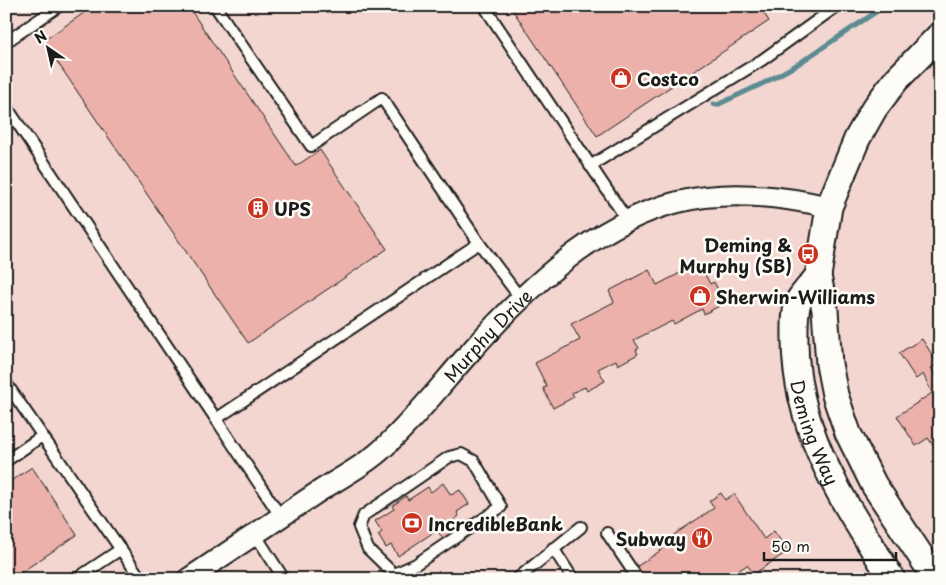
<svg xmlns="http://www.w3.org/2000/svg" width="946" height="585" viewBox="0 0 946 585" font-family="'Playpen Sans',sans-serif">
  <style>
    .built { fill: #f4d6d0 }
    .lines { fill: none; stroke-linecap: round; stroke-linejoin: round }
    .stream { stroke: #5c8c92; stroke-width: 5 }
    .building { fill: #ebb1aa; stroke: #1c1c1c }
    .service-casing { stroke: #1c1c1c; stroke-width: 14 }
    .minor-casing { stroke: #1c1c1c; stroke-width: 24 }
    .tertiary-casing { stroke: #1c1c1c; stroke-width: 29 }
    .service { stroke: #fdfcf7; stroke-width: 10 }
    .minor { stroke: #fdfcf7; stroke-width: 20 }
    .tertiary { stroke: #fdfcf7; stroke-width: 25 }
    .labels { text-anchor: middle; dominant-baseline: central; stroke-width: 5; stroke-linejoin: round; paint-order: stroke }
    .poi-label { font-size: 18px; font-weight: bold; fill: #1c1c1c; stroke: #fdfcf7; text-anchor: start }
    .street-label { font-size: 18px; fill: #1c1c1c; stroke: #fdfcf7 }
  </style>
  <rect width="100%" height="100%" fill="#f8e6e0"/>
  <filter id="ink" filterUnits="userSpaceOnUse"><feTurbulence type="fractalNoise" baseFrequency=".02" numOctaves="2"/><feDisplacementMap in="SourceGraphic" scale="10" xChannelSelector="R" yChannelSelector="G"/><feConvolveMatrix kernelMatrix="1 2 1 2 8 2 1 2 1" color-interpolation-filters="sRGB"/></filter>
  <g filter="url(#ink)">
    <!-- built -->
    <rect class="built" x="6" y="6" width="934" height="573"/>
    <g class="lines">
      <!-- stream -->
      <path class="stream" d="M713,104l4,1 49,-23 32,-18 87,-58"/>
    </g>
    <!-- building -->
    <g class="building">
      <path d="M94,6h94l108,160 24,-16 67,99 -139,94 -205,-302z"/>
      <path d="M510,6h249l10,15 -172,115z"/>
      <path d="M940,96v12l-6,-8z"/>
      <path d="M699,263l11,21 4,-2 11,21 -21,11 -2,-5 -28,15 -2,-3 -38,19 5,8 -3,2 2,4 -20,11 -2,-5 -18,9 7,12 -18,10 -2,-4 -13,6 2,4 -21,11 -10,-20 4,-1 -12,-24 45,-23 -9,-16 43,-22 -5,-11 40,-21 8,15z"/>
      <path d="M922,339l16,25 -7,4 6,9 3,-1v79l-12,-17 -12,8 -19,-30 35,-23 -9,-19 -7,5 -17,-26z"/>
      <path d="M32,467l45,68 -66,44h-5v-95z"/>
      <path d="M443,483l8,12 9,-5 9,14 -12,8 2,4 -6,5 7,12 -14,10 -9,-13 -39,26 -7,-11 -5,3 -8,-13 4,-3 -7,-11 19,-12 -2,-3 14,-10 2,4 20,-13 3,5z"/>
      <path d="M721,493l4,7 9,-6 30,45 10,-8 14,20 -34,23 -7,-9 -21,14h-82l-8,-12 27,-18 -3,-5 54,-36 -5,-7z"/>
    </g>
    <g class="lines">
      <!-- service casing -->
      <g class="service-casing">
        <g id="service">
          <path d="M484,6l143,214"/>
          <path d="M6,42l53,-36"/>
          <path d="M6,106l210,313 263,-176 -97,-145 -71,48 -96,-140"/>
          <path d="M590,166l172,-106 75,-54"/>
          <path d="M479,243l42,56"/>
          <path d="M6,383l135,196"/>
          <path d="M216,419l65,98"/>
          <path d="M461,454l13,7 27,46 -85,57 -22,10 -26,-25 -9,-22 5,-12 85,-58z"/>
          <path d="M6,461l36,-25"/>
          <path d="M607,533l31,46"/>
          <path d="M255,534l29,45"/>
          <path d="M553,548l20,31"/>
          <path d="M76,579l45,-30"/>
          <path d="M517,579l64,-52"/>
        </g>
      </g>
      <!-- minor casing -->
      <g class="minor-casing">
        <g id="minor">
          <path id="s1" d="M188,579c43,-29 87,-58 130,-87 20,-13 44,-25 62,-41 31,-28 57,-61 84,-92 55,-63 130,-137 214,-157 48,-12 104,-6 151,5"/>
        </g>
      </g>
      <!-- tertiary casing -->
      <g class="tertiary-casing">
        <g id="tertiary">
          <path id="s2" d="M818,276c-6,8 -14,16 -19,24 -5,11 -4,30 -4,42 1,93 50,161 97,237"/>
          <path d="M936,579l-62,-94 -26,-52 -13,-38 -6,-31 -4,-54 -7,-34 11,-69 28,-68 17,-30 22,-29 44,-45"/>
        </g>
      </g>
      <!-- service -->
      <use href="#service" class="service"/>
      <!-- minor -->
      <use href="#minor" class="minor"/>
      <!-- tertiary -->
      <use href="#tertiary" class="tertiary"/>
    </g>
  </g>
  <!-- icons -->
  <defs>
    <g id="shop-disc" transform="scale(1.125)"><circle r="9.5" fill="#c8321e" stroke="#fdfcf7"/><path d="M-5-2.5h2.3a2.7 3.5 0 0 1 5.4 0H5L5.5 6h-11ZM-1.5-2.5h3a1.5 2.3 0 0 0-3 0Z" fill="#fff"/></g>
    <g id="building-disc" transform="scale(1.125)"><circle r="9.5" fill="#c8321e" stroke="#fdfcf7"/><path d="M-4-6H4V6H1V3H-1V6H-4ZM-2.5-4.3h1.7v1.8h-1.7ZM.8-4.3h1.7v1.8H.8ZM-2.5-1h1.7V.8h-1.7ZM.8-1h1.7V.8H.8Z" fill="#fff"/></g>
    <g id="bus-disc" transform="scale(1.125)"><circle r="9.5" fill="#c8321e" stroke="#fdfcf7"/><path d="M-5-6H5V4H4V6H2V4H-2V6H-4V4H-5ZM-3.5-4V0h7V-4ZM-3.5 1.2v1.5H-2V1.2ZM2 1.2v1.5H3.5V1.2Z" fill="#fff"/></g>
    <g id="bank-disc" transform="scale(1.125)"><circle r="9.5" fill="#c8321e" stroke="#fdfcf7"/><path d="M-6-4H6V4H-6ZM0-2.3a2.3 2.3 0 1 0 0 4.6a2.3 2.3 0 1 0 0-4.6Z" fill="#fff"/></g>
    <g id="restaurant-disc" transform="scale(1.125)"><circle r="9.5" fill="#c8321e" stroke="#fdfcf7"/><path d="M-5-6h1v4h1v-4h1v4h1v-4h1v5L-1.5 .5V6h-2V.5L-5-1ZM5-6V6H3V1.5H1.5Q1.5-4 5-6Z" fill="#fff"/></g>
  </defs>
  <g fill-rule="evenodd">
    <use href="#shop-disc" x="621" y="78"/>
    <use href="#building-disc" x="258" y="208"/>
    <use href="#bus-disc" x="808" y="254"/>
    <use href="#shop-disc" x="700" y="296"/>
    <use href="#bank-disc" x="412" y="523"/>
    <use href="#restaurant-disc" x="702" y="538"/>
  </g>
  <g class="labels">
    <!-- poi labels -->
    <g class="poi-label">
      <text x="637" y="78">Costco</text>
      <text x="274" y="208">UPS</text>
      <text x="792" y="244" text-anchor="end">Deming &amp;<tspan x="792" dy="21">Murphy (SB)</tspan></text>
      <text x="716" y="296">Sherwin-Williams</text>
      <text x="428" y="523">IncredibleBank</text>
      <text x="686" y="538" text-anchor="end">Subway</text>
    </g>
    <!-- street labels -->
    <g class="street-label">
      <text stroke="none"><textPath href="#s1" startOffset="389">Murphy Drive</textPath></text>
      <text stroke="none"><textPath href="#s2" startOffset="166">Deming Way</textPath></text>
    </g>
  </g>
  <!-- margin -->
  <rect width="946" height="585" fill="none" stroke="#fdfcf7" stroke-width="25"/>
  <rect x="12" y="12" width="921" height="560" fill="none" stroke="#1c1c1c" stroke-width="2" filter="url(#ink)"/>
  <!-- north arrow -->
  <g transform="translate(48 48) rotate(326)" stroke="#fdfcf7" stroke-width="4" paint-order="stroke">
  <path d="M0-4L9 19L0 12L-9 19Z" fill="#1c1c1c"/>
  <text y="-8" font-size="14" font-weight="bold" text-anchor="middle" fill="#1c1c1c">N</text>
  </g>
  <!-- scale -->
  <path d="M764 552v8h132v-8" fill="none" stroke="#1c1c1c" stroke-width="2.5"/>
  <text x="771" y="552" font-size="15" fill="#1c1c1c" stroke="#fdfcf7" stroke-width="4" paint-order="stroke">50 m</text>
</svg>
